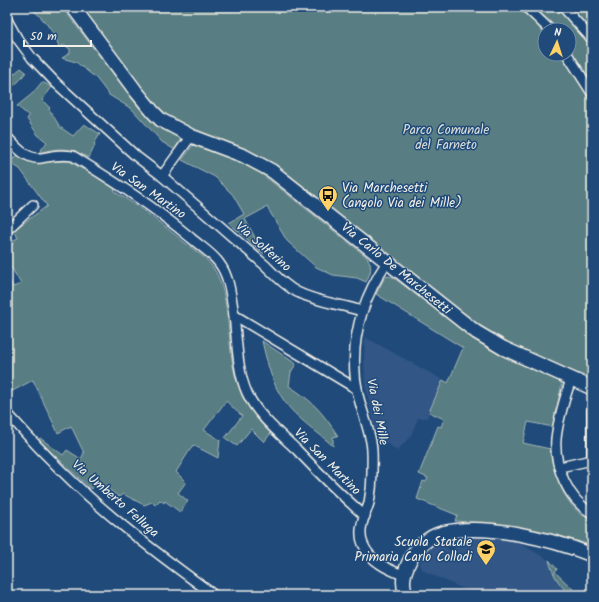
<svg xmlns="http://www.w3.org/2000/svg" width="599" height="602" viewBox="0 0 599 602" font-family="Kalam,sans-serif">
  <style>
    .built { fill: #305686 }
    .green { fill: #597d82; stroke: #a6b7b5 }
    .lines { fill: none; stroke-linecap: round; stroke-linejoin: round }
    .street-casing { stroke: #f4f1e8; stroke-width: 12 }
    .secondary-casing { stroke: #f4f1e8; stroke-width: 16 }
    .street { stroke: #1f4a7a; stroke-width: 9 }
    .secondary { stroke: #1f4a7a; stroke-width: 13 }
    .labels { text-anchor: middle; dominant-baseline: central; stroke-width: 3; stroke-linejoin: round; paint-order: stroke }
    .park-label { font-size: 13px; fill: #dde0d9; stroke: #1f4a7a }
    .poi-label { font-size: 13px; fill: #f4f1e8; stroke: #1f4a7a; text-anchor: start }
    .street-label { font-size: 13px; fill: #f4f1e8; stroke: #1f4a7a }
  </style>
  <rect width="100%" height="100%" fill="#1f4a7a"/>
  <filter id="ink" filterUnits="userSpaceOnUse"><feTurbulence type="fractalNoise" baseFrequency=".025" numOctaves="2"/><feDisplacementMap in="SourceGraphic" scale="8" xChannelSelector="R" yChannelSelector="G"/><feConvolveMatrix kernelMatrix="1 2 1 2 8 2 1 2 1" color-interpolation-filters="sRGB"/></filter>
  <g filter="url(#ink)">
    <!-- built -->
    <g class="built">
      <path d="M365,337l78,43 -16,38h-9l-7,18 -14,15 -9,-7 -10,-4 -13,-56 -1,-28z"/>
      <path d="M450,536l-6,10 8,5 6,-11 -3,-2 1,-2h26l30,3 37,21 3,13 7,11 11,11h-93l-51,-23 -4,-3 -2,-5 3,-12 17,-11z"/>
    </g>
    <!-- green -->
    <g class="green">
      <path d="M28,7h34l78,102 16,15 25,14 -6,12 -13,-8 -30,-33 -23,-14 -13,-17 -20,-16 -14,-4 8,-5v-4l-6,-4 -5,2c-3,-13 -19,-34 -31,-40z"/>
      <path d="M81,7h436l19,17 9,11v19h16l31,49v279l-90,-41 -27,-16 -140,-111 -133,-79 -36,-19 -11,-10z"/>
      <path d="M533,7h25l34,38v38l-23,-33v-20h-13l-5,-8z"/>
      <path d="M571,7h21v25z"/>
      <path d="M21,68l5,4 -7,9 -12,10v-13l1,1z"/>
      <path d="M42,82l10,5 -10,13 8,8 -1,1 11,18 13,9 11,-12 16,10 -6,10 1,1 -6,13c-18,-10 -32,-12 -51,-4l9,-12 -9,-7 -11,-16 2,-3 -12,-10 15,-12z"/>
      <path d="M193,145l40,14 25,12 109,86c6,11 4,14 -1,25l-9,-4 -24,-3 -17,-8 -29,-26 -20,-34 -22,12 19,35 -35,-31 15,-9 -11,-19 -18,-18 -33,-17z"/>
      <path d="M7,153l6,6 5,-4 6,5 8,2 37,-1 13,8 8,1 24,15 1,7c25,15 47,32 69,50 10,8 23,16 30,27 18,29 12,79 23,113 7,20 20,35 34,51l-7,9 -13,-13 -14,17 -12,-8 17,-22 -16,-15 -22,29 16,10 -2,18 -25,-13 -17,27 10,10 -8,11 10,8 -8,11 -15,-11 -1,2 -4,-3 -5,5 -3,-3 -8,3 -21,-11 -4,3 -21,-16 -7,8 -53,-49 2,-2 23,17 4,-5 14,9 3,-6 -13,-27 -13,7 -25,-53 -26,14v-119l6,12 8,-3 -10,-17 -4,-3v-14l6,-6 1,-4 4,-2 -4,-8 33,-24 -27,-37 -13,-8z"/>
      <path d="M390,276l4,2 83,63 32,18 52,22 1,2 -9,44 -25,-5 -5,21 27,6c3,21 13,52 31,65 3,3 7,4 11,6v26c-43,-16 -91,-22 -137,-25l2,-6 -40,-16 6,-18 3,1 2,-4 -9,-4 19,-48 3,1 3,-8 -15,-7 14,-32 5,3 15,-35 -87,-54 9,-17z"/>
      <path d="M262,341l34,23 -5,8 -2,14c24,15 34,27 49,50l-5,1v9c-15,-14 -37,-28 -48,-44 -13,-17 -18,-40 -23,-61z"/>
      <path d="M549,560l8,9 -2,3 24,23h-9c-12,-12 -17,-19 -21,-35z"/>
    </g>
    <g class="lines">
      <!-- street casing -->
      <g class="street-casing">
        <g id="street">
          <path d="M526,7l24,23"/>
          <path d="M563,7l29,32"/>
          <path d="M7,20l10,18 15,20 24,25 81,74 25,19 104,90c9,9 19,20 31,26 20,10 43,12 65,19"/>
          <path d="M567,54l25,39"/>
          <path d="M7,137c9,10 20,23 34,21 12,-2 19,-4 32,-2 42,26 80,50 118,82 9,8 21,15 28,25 11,14 12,35 15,52l123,74"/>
          <path d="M162,176l29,-40"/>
          <path d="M7,230l26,-25"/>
          <path d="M387,262c-27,40 -39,85 -29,133 4,16 10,31 13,47 2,10 1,21 1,31 0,10 -1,20 -3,30 -4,13 -12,27 -6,41 7,17 24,25 40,31"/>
          <path d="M234,315c3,25 3,56 13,78 10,22 33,41 50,57 22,23 44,45 68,66"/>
          <path d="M571,379c-6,19 -13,39 -15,60 -2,27 12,61 36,74"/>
          <path d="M592,410v44"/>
          <path d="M7,413c13,14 26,29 39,42 50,53 109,97 168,140"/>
          <path d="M560,467l32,-7"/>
        </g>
      </g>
      <!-- secondary casing -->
      <g class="secondary-casing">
        <g id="secondary">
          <path d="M73,7l62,83 18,22 8,8 30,16 53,20 28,15 204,161 27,16 89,40"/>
          <path d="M406,595c-5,-13 -2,-23 4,-35 5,-11 19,-24 32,-27 42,-11 110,6 150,22"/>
        </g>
      </g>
      <!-- street -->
      <use href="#street" class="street"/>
      <!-- secondary -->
      <use href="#secondary" class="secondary"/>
    </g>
  </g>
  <!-- icons -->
  <defs>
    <g id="bus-pin" transform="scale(1)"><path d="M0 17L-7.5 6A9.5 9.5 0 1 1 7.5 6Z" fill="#ffd166" stroke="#1f4a7a"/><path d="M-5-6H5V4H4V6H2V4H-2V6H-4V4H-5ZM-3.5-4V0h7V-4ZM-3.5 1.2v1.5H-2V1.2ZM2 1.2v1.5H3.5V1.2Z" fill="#111"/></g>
    <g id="school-pin" transform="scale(1)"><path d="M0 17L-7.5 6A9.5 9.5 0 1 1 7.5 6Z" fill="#ffd166" stroke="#1f4a7a"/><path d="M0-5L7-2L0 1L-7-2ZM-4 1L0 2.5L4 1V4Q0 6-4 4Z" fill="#111"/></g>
  </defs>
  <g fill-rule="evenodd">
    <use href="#bus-pin" x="328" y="195"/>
    <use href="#school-pin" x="486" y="549"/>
  </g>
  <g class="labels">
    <!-- park labels -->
    <g class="park-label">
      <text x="446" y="130">Parco Comunale<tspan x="446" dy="15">del Farneto</tspan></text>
    </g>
    <!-- poi labels -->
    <g class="poi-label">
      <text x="342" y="188">Via Marchesetti<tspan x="342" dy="15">(angolo Via dei Mille)</tspan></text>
      <text x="472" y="542" text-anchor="end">Scuola Statale<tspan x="472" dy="15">Primaria Carlo Collodi</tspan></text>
    </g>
    <!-- street labels -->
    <g class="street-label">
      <text transform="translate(148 191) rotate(35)">Via San Martino</text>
      <text transform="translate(263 247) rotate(41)">Via Solferino</text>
      <text transform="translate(396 269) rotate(39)">Via Carlo De Marchesetti</text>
      <text transform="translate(377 412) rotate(79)">Via dei Mille</text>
      <text transform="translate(327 462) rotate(45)">Via San Martino</text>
      <text transform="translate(115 499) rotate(41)">Via Umberto Felluga</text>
    </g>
  </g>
  <!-- margin -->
  <rect width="599" height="602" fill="none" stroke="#1f4a7a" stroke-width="24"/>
  <rect x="12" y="12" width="575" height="578" fill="none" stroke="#f4f1e8" stroke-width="1.5" filter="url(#ink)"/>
  <!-- north arrow -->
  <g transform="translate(557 42) rotate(4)"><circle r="19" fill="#1f4a7a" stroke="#748da6"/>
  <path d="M0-3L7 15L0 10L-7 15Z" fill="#ffd166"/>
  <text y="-6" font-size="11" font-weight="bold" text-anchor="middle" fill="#f4f1e8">N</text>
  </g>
  <!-- scale -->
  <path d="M24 40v6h67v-6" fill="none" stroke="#f4f1e8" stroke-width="2"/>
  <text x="30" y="40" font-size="12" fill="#f4f1e8" stroke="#1f4a7a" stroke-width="3" paint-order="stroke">50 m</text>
</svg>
